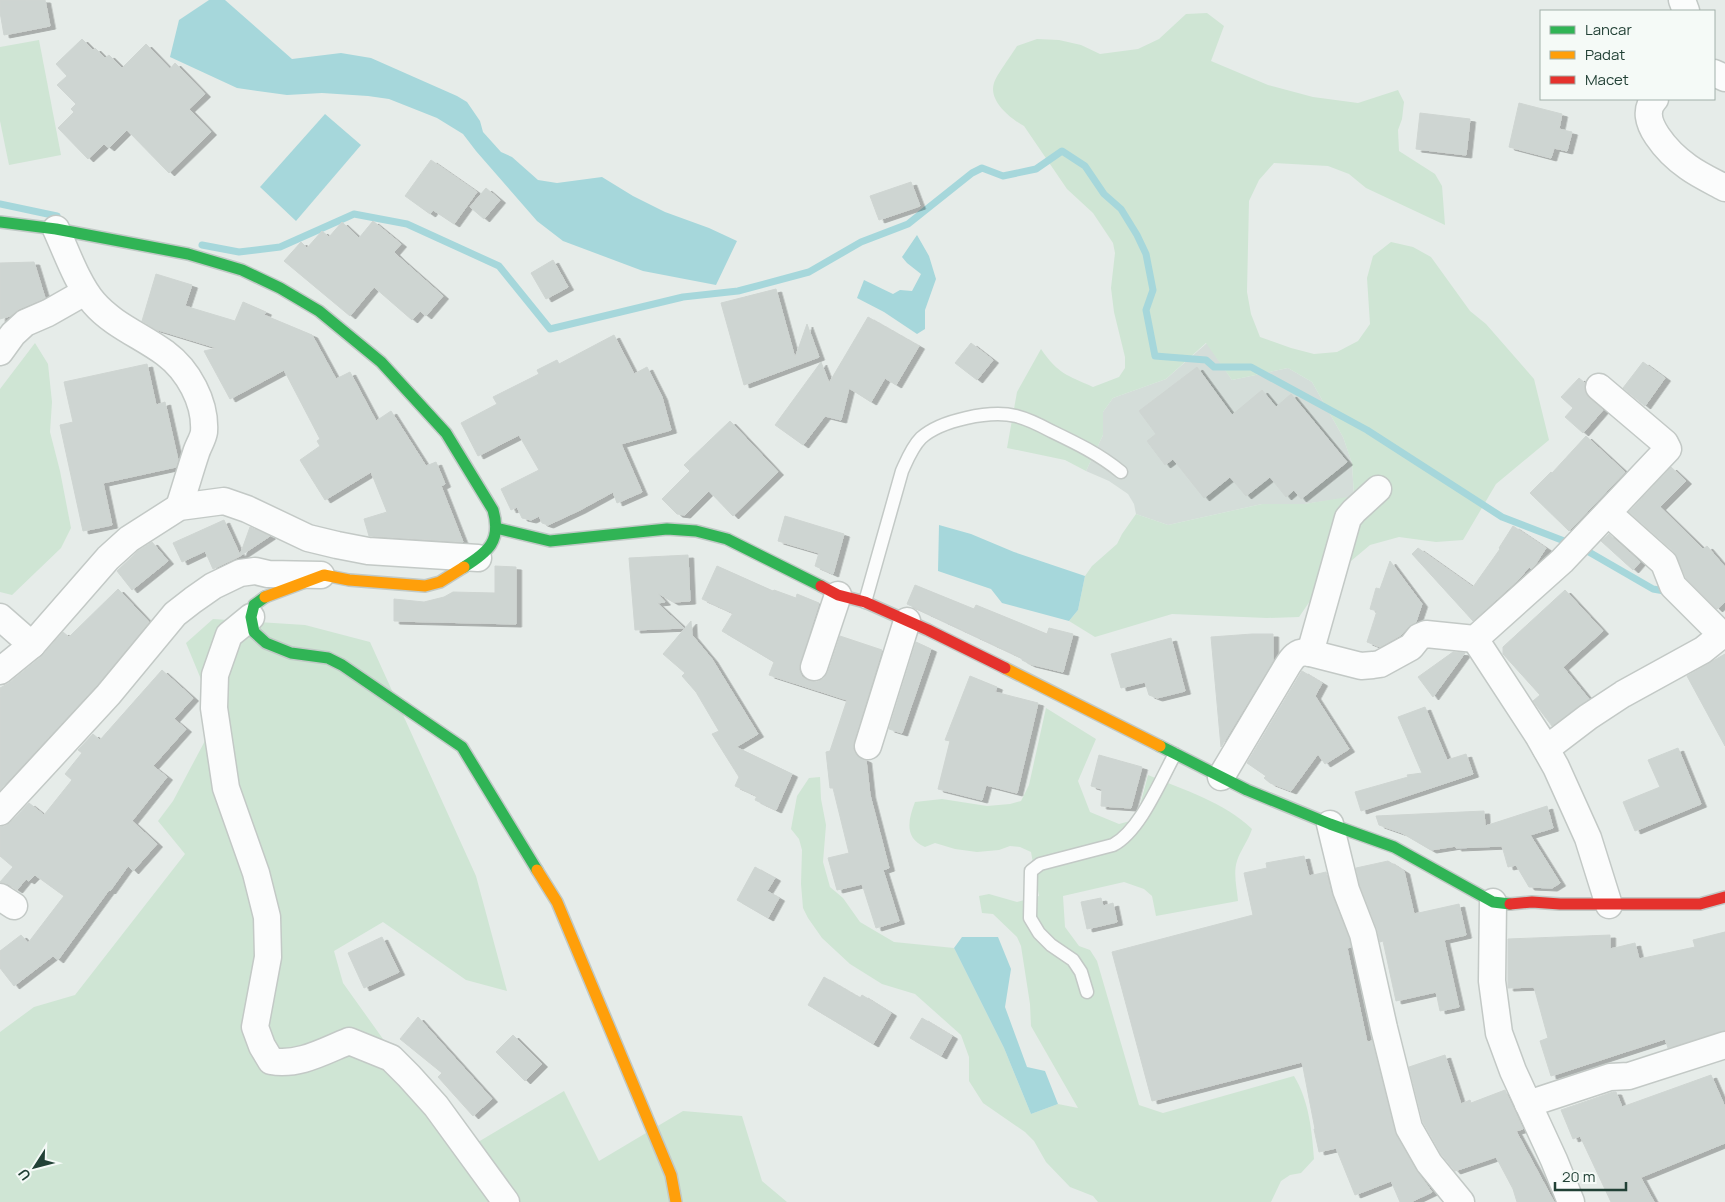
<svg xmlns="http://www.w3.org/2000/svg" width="1725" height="1202" viewBox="0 0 1725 1202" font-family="Manrope,sans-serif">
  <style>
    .built { fill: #d4ddd9 }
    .green { fill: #cfe5d4 }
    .water { fill: #a6d7db }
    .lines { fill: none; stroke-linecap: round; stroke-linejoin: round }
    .stream { stroke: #a6d7db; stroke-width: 7 }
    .building { fill: #ced5d2; stroke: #cfd5d2; filter: url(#shadow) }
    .lane-casing { stroke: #c3c9c6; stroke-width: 15 }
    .street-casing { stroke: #c3c9c6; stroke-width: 29 }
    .fast-casing { stroke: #c1c9c6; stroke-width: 14 }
    .slow-casing { stroke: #c1c9c6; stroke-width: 14 }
    .jam-casing { stroke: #c1c9c6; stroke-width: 14 }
    .lane { stroke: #fbfcfc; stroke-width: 12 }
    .street { stroke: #fbfcfc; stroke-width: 26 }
    .fast { stroke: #30b455; stroke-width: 11 }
    .slow { stroke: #ff9f0a; stroke-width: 11 }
    .jam { stroke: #e5322d; stroke-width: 11 }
  </style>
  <defs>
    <filter id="shadow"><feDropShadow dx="5.5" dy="3" stdDeviation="0" flood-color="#0004"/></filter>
  </defs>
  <rect width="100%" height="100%" fill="#e6ece9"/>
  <!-- built -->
  <path class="built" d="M1207,343l25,37 56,-12 24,14 31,55 9,26 2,34 -50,7h-42l-94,21 -32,-11 -2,-10 -6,-10 -19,-13 -23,-10 17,-36v-23l10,-14 53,-19z"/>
  <!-- green -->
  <g class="green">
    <path d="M1207,13l17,13 -13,35 57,24 45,12 45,6 40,-13 6,12 -2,17 -4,11 1,21 36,23 7,12 3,39 -79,-37 -17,-14 -21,-8 -54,-3 -15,17 -10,21 -2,91 4,22 9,23 31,11 23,6 23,-2 21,-11 12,-17 -3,-46 6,-22 18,-14 22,5 18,10 39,54 16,13 48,55 15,61 -53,44 -33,56 -27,2 -37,-5 -29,8 -51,43 -20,29 -32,1 -95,-4 -77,23 -26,-16 9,-11 7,-34 7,-10 25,-22 5,-10 14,-20 32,11 94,-21h42l50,-8 -2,-33 -9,-26 -31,-55 -24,-14 -56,12 -26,-37 -40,36 -53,19 -10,14v23l-17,36 -21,-11 -58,-12 10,-56 24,-43c17,25 26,26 52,38l26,-10 6,-9v-11l-11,-45 -3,-24 4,-35 -2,-10 -20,-30 -26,-24 -43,-63c-13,-7 -36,-25 -30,-43 3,-9 17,-27 23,-37l20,-7 22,1 22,5 19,9 38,-5 21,-10 27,-25z"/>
    <path d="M39,40l22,115 -52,10 -9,-44v-74z"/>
    <path d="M35,343l13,21 4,38 -2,30 10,39 11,57 -10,20 -49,47 -12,-3v-203z"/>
    <path d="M213,619l92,6 65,17 106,234 31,115 -41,-11 -83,-58 -49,29 9,32 120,168 101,-60 35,70 84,-50 59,5 20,65 25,21h-787v-170l34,-25 41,-12 110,-141 -27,-33 15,-20 34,-64 3,-36 -24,-58z"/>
    <path d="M1046,708l50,31 -18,42 12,31 29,12 15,-4 5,-11 9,-34c36,15 76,27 104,54 -4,12 -12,22 -15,32 -4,12 0,28 1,40l-82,15 -4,-20 -8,-7 -20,-7 -61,14 2,31 14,19 11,4 7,11 42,144 24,8 131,-37c15,25 18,55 20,83l-13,14 -11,2 -9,6 -10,21h-173l-5,-6 -23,-9 -24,-25 -12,-21 -9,-9 -42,-29 -14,-22v-24l-8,-22 -46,-41 -33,-10 -32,-20 -28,-26 -14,-20 -5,-10 -2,-24 1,-34 -3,-11 -8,-10 6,-33 12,-18 11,-1 1,22 5,26 -3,37 7,25 13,11 17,24 34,20 60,6 50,100 27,66 27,-10 20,4 -47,-82 -1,-22 -9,-58 -4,-9 -24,-23 -11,-1 -3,-17 10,-2 28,8 22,-6 -8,-44 -11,-5 -10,-1 -11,4 -22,2 -22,-3 -20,-6 -10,4c-21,-9 -17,-27 -10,-45l27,-3 45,7 23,-2 11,-3 8,-16z"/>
  </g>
  <!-- water -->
  <g class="water">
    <path d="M209,0h16l67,59 49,-6 30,5 86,38 10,6 13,19 3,11 18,20 11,5 26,23 19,3 45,-6 31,19 32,16 44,16 28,13 -21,44 -73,-14 -80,-30 -26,-20 -61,-70 -13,-17 -26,-16 -48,-19 -21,-3 -46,-3 -35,2 -50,-7 -67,-31 9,-37z"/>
    <path d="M325,114l36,31 -65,76 -36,-34z"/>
    <path d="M917,235l12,21 7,23 -11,31v19l-8,5 -33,-22 -27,-14 7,-18 29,14 7,-4 12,1 9,-17 -14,-11 -5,-6z"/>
    <path d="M939,525l32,9 43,18 71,24 -7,34 -9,11 -67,-18 -11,-14 -53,-18z"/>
    <path d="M962,937h36l13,32 -6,38 22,60 18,4 13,33 -27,10 -27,-66 -50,-100z"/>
  </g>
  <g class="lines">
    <!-- stream -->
    <g class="stream">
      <path d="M0,204l57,12"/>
      <path d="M202,245l37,7 41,-5 74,-33 53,10 92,42 51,63 133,-32 55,-6 71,-19 52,-30 47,-18 64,-51 10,-5 21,8 33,-7 26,-18 23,15 19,28 17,15 16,26 9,19 7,36 -7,20 9,46 51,4 8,7h37l116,63 135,87 70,27"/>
      <path d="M1582,548l71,41 17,3"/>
    </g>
  </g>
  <!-- building -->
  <g class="building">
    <path d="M0,0h45l5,26 -46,9 -4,-23z"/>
    <path d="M82,39l11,11 2,-2 10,10 4,-3 13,13 24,-24 24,25 5,-6 30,31 -16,15 22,23 -42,41 -42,-43 -18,18 -5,-4 -16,15 -30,-31 16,-16 -3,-3 5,-5 -19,-19 10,-9 -11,-12z"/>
    <path d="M1519,103l43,11 -3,15 13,3 -5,19 -13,-3 -3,10 -42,-11z"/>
    <path d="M1420,113l50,6 -4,36 -50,-6z"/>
    <path d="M431,160l46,32 -23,32 -21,-14 -3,4 -25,-18z"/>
    <path d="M911,182l9,24 -41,14 -9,-24z"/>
    <path d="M486,188l14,12 -16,19 -14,-12z"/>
    <path d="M373,221l28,23 -7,8 6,6 43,38 -17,20 -6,-5 -8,9 -38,-33 -24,29 -66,-55 17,-19 6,6 15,-17 7,6 13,-15 17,16z"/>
    <path d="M553,260l15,27 -22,12 -15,-26z"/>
    <path d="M34,262l11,36 -26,11 -9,7 -10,3v-56z"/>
    <path d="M156,274l36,11 -7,21 50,15 8,-19 23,10 -2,3 48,20 24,44 14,-7 26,49 15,-10 35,55 10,-4 9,22 -4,2 22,56 -94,-6 -5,-17 23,-7 -16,-40 -46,28 -25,-40 20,-14 -3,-5 3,-2 -36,-69 -54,29 -26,-48 13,-3 -62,-19 -13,-8z"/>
    <path d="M776,289l19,69 12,-34 12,33 -75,28 -23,-82z"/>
    <path d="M868,317l51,29 -23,39 -11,-7 -14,24 -22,-14 -8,32 -16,-4 -22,29 -28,-20 46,-63 8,21z"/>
    <path d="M614,335l20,39 13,-7 15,30 9,33 -50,14 21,48 -25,11 -4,-11 -33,18 -32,15 -6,-2 -3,-7 -8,4 -9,-2 -5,-11 -6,3 -10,-21 38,-19 -20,-35 -41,21 -17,-33 36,-19 -4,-7 46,-23 -2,-4 20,-10 2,4z"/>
    <path d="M971,343l22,17 -16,20 -22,-17z"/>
    <path d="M1643,362l22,16 -20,28 -22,-18z"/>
    <path d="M147,364l9,41 9,-3 13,58 -2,7 -73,16 9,42 -29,6 -23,-106 13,-3 -9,-40z"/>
    <path d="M1197,367l35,48 30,-25 14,17 15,-13 56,68 -46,37 -7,-9 -8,7 -16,-20 -24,19 -16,-19 -26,21 -31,-39 -8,6 -18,-24 9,-7 -17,-23z"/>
    <path d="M1579,378l6,5v9l4,6 14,12 -20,23 -18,-16 8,-9 -12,-11z"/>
    <path d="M730,421l48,51 -45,44 -24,-25 -24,24 -8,-1 -15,-15 28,-28 -6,-6z"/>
    <path d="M1586,436l39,36 -56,59 -39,-38 21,-21 1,1z"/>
    <path d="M1671,467l15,14 -26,26 43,42 4,-3 18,21v35l-8,7 -31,-31 -12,-26 -45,-40z"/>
    <path d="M785,516l59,18 -11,40 -18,-8 4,-13 -41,-12z"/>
    <path d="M224,520l16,35 10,-28 20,9 -30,20 -27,13 -8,-18 -23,11 -9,-19z"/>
    <path d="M1513,526l33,22 -11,17 -4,4 -2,-2 -9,11 -47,43 -61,-67 6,-6 55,39 27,-38 -1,-1z"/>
    <path d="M1609,534l31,28 -7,8 -32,-29z"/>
    <path d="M152,542l16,19 -36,29 -15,-19 21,-20z"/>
    <path d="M688,555l2,46 -17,1 -17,-10 9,10 -8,1 27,25 -49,2 -6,-72z"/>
    <path d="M1390,561l32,43 -6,18 -8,5 -7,8 -21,12 -13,-5 10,-31 -7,-2 6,-21 4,1z"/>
    <path d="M495,566l21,1v57l-122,-3v-22l30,3 20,-5 9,-5 42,1z"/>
    <path d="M717,566l56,25 1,-1 22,8 1,-4 22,9 -19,60 -1,7 3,7 7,4 8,1 7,-4 4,-6 12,-36 42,14 -28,92 -1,7 4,7 9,4 4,35 19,73 -6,2 16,51 -23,7 -14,-44 -25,6 -9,-32 21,-5 -16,-65h-3l-4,-36 4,-1 17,-51 -78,-25 5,-13 -52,-31 11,-18 -31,-14z"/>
    <path d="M915,585l59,24 2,-4 71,29 2,-6 24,6 -10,38 -33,-8 -8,-4v-2l-115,-54z"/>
    <path d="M118,589l31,33 -52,63 -97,105v-102l9,-5 32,-26 22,-25 6,5z"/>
    <path d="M1565,590l38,41 -40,36 26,32 -37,27 -19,-25 7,-6 -37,-41v-7z"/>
    <path d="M691,621l1,14 20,24 46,75 -22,13 56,27 -16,36 -21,-10 2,-4 -22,-10 4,-9 -27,-43 7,-3 -23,-39 -14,-16 3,-3 -22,-19z"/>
    <path d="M1252,634h21v27l-52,86 -10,-110z"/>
    <path d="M1171,638l14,53 -28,7 -8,-3 -4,-13 -24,6 -10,-34z"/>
    <path d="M916,642l15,7 -29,84 -13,-4z"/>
    <path d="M1453,652l12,1 -32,44 -15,-20z"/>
    <path d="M1725,654v92l-38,-70z"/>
    <path d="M162,670l31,28 -19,21 12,10 -33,37 14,11 -35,44 25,23 -24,27 -5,-5 -18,25 -1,-1 -51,70 -5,-4 -39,30 -14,-18v-17l21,-16 7,8 36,-47 -29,-21 -6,6 -3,-2 -9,11 -9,-6 -8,-2 13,-15 -13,-11v-29l5,-1 6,-4 18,-19 15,12 28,-35 -7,-6 17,-21 -4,-3 15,-16 7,6z"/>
    <path d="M1302,671l20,12 -7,13 34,53 -24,15 -7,-10 -27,37 -21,-8 -6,-5 2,-2 -19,-13z"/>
    <path d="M970,676l27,11 -2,5 43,11 -21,90 -31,-8 -4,15 -44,-11 12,-48 -5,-1z"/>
    <path d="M1425,707l22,53 19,-6 7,20 -112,37 -6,-19 53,-15 -1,-2 15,-2 -24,-56z"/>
    <path d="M1678,748l23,56 -66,27 -12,-29 37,-15 -12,-27z"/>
    <path d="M1099,755l43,12 -11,41 -30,-2 1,-17 -11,-3z"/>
    <path d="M1547,806l6,22 -23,7 30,48 -8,5 -23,-1 -13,-22 -8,2 -6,-21 -46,2v-2l-25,4 -29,-17 -23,-8 -3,-9 108,-5 1,15z"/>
    <path d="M1304,856l5,20 17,-4 6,23 17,43 2,9 -4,1 20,94 5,-1 23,91 21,38 16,22 -21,10h-11l-9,-21 -36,14 -19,-47 -17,4 -5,-23h1l-13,-67 -150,39 -40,-149 141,-37 -9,-42 23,-5 -1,-5z"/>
    <path d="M1388,861l16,10 10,43 45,-10 7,31 -22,5 15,67 -19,4 -4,-19 -40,9 -13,-60 -3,1 -3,-13 -17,-43 -4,-18z"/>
    <path d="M755,867l20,11 -8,13 12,7 -11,20 -31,-18z"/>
    <path d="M1101,898l2,8 10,-3 4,19 -30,7 -6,-27z"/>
    <path d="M1725,932v98l-57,18 -3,-9 -114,37 -11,-35 8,-3 -14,-51 -26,1v-49l102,-4v14l25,-6 4,16 56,-12 -2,-7z"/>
    <path d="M382,937l17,35 -35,16 -16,-35z"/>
    <path d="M824,977l36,21 2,-3 29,18 -18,31 -65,-39z"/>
    <path d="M418,1017l74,82 -19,17 -35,-39 4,-4 -42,-34z"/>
    <path d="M922,1018l30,18 -11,20 -31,-18z"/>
    <path d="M513,1035l29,29 -17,17 -29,-29z"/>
    <path d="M1445,1055l16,49 9,-4 1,3 34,-13 18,39 -7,2 38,71h-37l-4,-13 -17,-32 -41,14 -14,-17 -18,-32 -14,-55z"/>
    <path d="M1711,1075l14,32v36l-86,35h2l13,24h-43l-31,-66 -7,3 -12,-29 52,-18h3l6,15z"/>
  </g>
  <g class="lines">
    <!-- lane casing -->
    <g class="lane-casing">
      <g id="lane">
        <path d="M865,602l37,-131c5,-11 10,-24 19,-33 20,-18 69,-28 95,-22 12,3 24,9 35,15 25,12 48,23 70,41"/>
        <path d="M1087,992l-6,-20 -8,-12 -22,-15 -12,-12 -9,-15 1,-47 9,-7 73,-19c27,-14 47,-64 62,-91"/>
      </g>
    </g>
    <!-- street casing -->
    <g class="street-casing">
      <g id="street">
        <path d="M1682,0l4,11"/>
        <path d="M1714,73l11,5"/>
        <path d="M1655,99c-21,20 16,56 33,68 11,8 24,14 37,21"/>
        <path d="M56,229c10,22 22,56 38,74 19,22 48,33 71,50 23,17 41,49 39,79 -1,7 -6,14 -8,21 -6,18 -11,36 -17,54"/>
        <path d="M0,352l13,-18 12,-11 23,-10 37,-21"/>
        <path d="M0,617l32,28"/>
        <path d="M251,617l-22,18 -14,40 -1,33 12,80 30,85 11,44 1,40 -13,70 7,19 9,15c28,5 53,-10 78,-20l42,17 18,18 27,30 70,96"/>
        <path d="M1475,639l64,98 17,30 32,71 21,67"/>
        <path d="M1310,653l38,-135 6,-7 24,-22"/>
        <path d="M814,667l24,-72"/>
        <path d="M0,671l32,-26 76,-87 21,-19 50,-32 45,-6 23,8 61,29 29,7 31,6 110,7"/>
        <path d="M868,746l39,-125"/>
        <path d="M1546,749l42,-32 35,-23 80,-44 16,-13v-3l-4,-6 -42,-42 -9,-23 -56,-50"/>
        <path d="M1221,777l65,-109c6,-10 11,-18 24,-15l51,13 12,-1 7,-1 31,-17 8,-10 7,-3 49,5 87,-78 106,-112 -3,-6 -66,-56"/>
        <path d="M0,812l108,-117 67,-81 18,-14 20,-14 27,-13 15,-2 13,3 53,1"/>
        <path d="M1330,824l16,66 17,44 21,94 25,100 20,35 32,39"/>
        <path d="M0,897l14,9"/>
        <path d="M1493,902l-1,79 7,52 14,38 41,89 17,42"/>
        <path d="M1528,1104l82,-27 19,-1 96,-31"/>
      </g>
    </g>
    <!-- fast casing -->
    <g class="fast-casing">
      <g id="fast">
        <path d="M0,222l56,7 132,25 54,16 38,18 39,23 62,51 65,71 47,77c9,31 -5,42 -29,57"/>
        <path d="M496,528l54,13 117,-12 29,2 31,8 94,47"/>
        <path d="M265,597l-11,8 -3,12 3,15 12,11 25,10 37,5 14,7 120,82 75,123"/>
        <path d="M1160,746l87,44 83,34 64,23 99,55 17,2"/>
      </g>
    </g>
    <!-- slow casing -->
    <g class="slow-casing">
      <g id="slow">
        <path d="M265,597l59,-22 25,5 76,6 15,-4 24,-15"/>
        <path d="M1005,668l155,78"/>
        <path d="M537,870l20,32 114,273 5,27"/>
      </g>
    </g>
    <!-- jam casing -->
    <g class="jam-casing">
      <g id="jam">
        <path d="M821,586l17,9 27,7 63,28 77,38"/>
        <path d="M1510,904l22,-2 28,2h140l25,-7"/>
      </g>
    </g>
    <!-- lane -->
    <use href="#lane" class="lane"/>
    <!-- street -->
    <use href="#street" class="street"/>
    <!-- fast -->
    <use href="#fast" class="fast"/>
    <!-- slow -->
    <use href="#slow" class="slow"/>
    <!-- jam -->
    <use href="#jam" class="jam"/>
  </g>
  <!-- legend -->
  <rect x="1540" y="10" width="175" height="90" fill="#f5faf7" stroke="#a1b0aa"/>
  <rect x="1550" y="26" width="25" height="8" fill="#30b455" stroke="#a1b0aa"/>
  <text x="1585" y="35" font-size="15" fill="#224136">Lancar</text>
  <rect x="1550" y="51" width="25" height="8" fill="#ff9f0a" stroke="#a1b0aa"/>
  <text x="1585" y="60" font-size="15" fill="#224136">Padat</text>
  <rect x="1550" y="76" width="25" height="8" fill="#e5322d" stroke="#a1b0aa"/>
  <text x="1585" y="85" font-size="15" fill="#224136">Macet</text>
  <!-- north arrow -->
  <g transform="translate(35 1167) rotate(234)" stroke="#f5faf7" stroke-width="4" paint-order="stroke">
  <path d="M0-4L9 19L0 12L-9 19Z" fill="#224136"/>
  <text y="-8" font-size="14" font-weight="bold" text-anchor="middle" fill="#224136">U</text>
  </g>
  <!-- scale -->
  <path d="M1555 1182v8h71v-8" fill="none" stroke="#224136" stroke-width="2.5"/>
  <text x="1562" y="1182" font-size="15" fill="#224136" stroke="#f5faf7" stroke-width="4" paint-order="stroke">20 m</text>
</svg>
